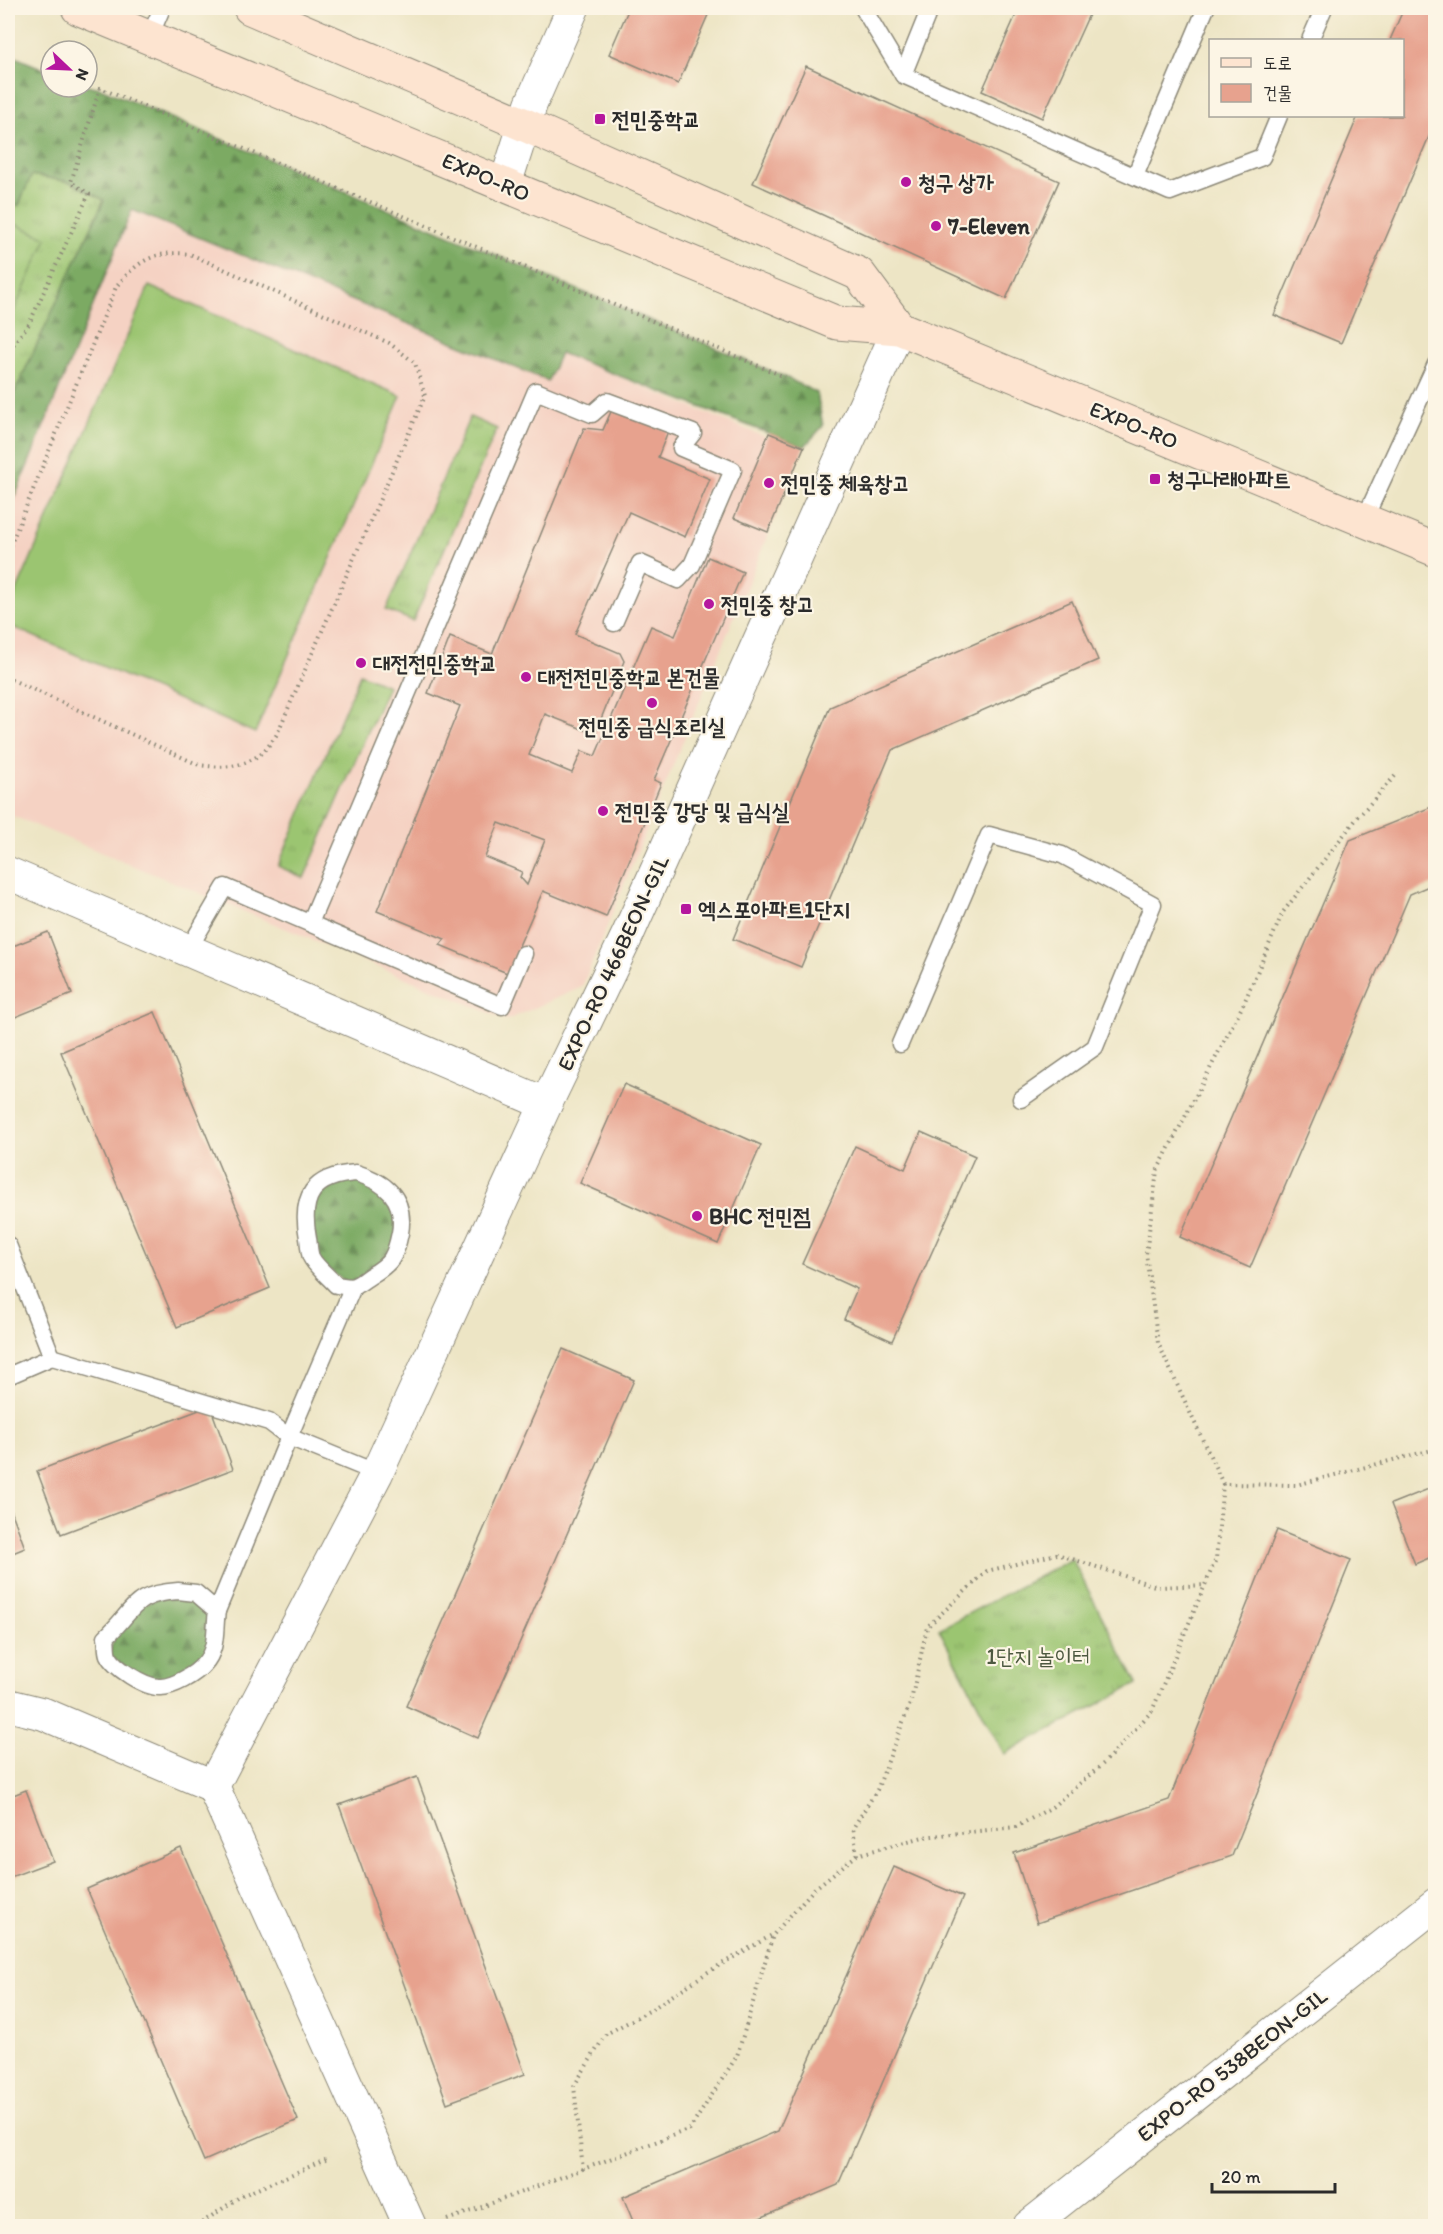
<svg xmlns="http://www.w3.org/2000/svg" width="1443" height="2234" viewBox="0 0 1443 2234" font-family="Itim,'Poor Story',sans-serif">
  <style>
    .built { fill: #f5d2c3 }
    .grass { fill: url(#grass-tufts); stroke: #63784e; stroke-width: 1.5 }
    .forest { fill: url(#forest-firs); stroke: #546a47; stroke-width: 1.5 }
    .pitch { fill: #9bc571; stroke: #63784e; stroke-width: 1.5 }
    .building { fill: #e7a28e; fill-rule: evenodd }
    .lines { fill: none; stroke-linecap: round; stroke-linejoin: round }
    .lane-casing { stroke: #8c8878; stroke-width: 19 }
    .street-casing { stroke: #8c8878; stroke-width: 34 }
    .secondary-casing { stroke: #8c8878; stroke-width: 35 }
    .path { stroke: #8c8878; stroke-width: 4; stroke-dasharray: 1.5 4.5; stroke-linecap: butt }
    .lane { stroke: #fff; stroke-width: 16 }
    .street { stroke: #fff; stroke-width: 32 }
    .secondary { stroke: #fde4d0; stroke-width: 33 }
    .poi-dot { fill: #b5179e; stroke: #fcf5e5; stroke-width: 2 }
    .labels { text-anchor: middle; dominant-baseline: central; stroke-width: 4.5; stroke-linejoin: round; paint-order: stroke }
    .poi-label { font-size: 22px; font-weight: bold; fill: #2b2b2b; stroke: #fcf5e5; text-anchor: start }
    .street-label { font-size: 22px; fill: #2b2b2b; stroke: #fcf5e5 }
    .park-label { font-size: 22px; fill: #4d5940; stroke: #fcf5e5 }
  </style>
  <defs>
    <pattern id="grass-tufts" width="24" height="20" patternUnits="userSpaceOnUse" patternTransform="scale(1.5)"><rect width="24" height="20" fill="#9bc571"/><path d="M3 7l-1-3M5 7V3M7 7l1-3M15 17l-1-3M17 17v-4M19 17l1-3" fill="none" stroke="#86a962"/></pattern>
    <pattern id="forest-firs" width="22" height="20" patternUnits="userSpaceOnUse" patternTransform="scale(1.5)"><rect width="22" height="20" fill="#7caa63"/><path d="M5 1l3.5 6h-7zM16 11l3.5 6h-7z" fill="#668b52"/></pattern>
  </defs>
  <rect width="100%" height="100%" fill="#fcf5e5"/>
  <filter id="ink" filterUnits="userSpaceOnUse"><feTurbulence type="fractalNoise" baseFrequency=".0167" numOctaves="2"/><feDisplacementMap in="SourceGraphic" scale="12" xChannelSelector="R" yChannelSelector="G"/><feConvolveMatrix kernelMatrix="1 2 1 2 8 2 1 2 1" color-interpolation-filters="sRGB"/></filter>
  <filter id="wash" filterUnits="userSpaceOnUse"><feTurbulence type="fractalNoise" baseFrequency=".008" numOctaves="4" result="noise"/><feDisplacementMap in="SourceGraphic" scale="24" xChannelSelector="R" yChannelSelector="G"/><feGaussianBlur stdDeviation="1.35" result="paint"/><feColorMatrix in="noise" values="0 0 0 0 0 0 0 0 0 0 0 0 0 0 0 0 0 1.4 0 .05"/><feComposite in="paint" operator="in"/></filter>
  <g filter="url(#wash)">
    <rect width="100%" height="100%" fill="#ede5c5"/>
    <!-- built -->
    <path class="built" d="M132,210l416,171 12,-28 242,99 -220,535 -75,33 -499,-206v-303z"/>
    <!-- grass -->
    <g class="grass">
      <path d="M31,175l40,7 33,18 -96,207v-205l11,3z"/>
      <path d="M470,417l27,12 -84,192 -27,-11z"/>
      <path d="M360,674l28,12 -84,192 -26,-12z"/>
      <path d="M1072,1559l65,125 -133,70 -65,-125z"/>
    </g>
    <!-- forest -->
    <g class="forest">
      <path d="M8,54l43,18v15l36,-2 13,3 685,289 32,16 6,33 -19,21 -244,-94 -12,28 -416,-171 -124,304v-107l96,-207 -33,-18 -39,-7 -14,31 -10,-4z"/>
      <path d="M356,1173l42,29 -2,52 -43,33 -42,-30 -1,-64z"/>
      <path d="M178,1591l39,20 -4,38 -53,39 -52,-32c17,-50 22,-48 70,-65z"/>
    </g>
    <!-- pitch -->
    <g class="pitch">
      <path d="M8,221l39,17 -39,86z"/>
      <path d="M149,286l252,110 -146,337 -247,-108v-14z"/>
    </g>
    <g id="blocks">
      <!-- building -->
      <g class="building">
        <path d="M629,8h82l-33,76 -69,-30z"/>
        <path d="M1019,8h73l-50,110 -60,-27z"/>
        <path d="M1404,8h32v112l-95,223 -67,-28 84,-199h44v-76h-12z"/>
        <path d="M806,66l253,115 -53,118 -253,-116z"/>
        <path d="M613,407l55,24 -10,26 52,22 -25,58 -56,-25 -54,122 45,19 4,8 -29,73 -50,-20 -16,41 43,18 10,-22 13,5 56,-130 24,10 33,-79 35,15 -89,208 7,3 -55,134 -63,-26 -36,82 -67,-28 5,-6 -68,-28 83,-205 -32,-13 22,-56 42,17 92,-226 19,2zM499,823l46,17 -18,45 -7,-8 2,-5 -37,-15z"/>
        <path d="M769,433l35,14 -36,85 -34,-14z"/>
        <path d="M1072,601l26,59 -206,90 -91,217 -68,-28 97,-232z"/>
        <path d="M1436,805v78l-26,11 -160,374 -70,-31 170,-397z"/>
        <path d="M48,932l24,62 -64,26v-72z"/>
        <path d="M155,1012l115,276 -93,39 -116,-275z"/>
        <path d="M624,1084l137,61 -43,99 -138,-61z"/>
        <path d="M921,1132l54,24 -83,185 -48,-22 13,-30 -55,-25 53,-118 50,23z"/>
        <path d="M563,1349l71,31 -156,358 -72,-32z"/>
        <path d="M210,1406l23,63 -172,65 -24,-63z"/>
        <path d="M1436,1486v69l-21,9 -24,-60z"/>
        <path d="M8,1502l17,46 -17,7z"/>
        <path d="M1277,1530l74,30 -119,296 -195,67 -23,-70 155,-53z"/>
        <path d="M417,1777l108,297 -78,29 -108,-298z"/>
        <path d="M26,1790l27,71 -45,17v-81z"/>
        <path d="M181,1848l117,272 -94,41 -117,-272z"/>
        <path d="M894,1867l69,30 -125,288 -97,41h-106l-12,-29 155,-66z"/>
      </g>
    </g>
  </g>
  <g filter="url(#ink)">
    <use href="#blocks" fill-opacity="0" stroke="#8c8878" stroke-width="1.5"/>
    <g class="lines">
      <!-- lane casing -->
      <g class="lane-casing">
        <g id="lane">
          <path d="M863,8l40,67 267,117 92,-35 17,-41"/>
          <path d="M150,36l12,-28"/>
          <path d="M1310,40l14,-32"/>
          <path d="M903,75l27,-67"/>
          <path d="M1135,176l71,-168"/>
          <path d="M1364,520l72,-156"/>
          <path d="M310,923l226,-532 56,23 15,-13 86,32 -12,15 52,22 -41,95 -14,15 -38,-17 -26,60"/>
          <path d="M188,950l37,-63 277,119 22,-52"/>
          <path d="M900,1044l89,-209 73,20 91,49 -58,143 -74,52"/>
          <path d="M356,1173c30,9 50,26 44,60 -5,24 -8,30 -30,43 -5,3 -10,8 -16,10 -5,2 -13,-1 -18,-1 -7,-8 -21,-19 -25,-28 -2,-5 -2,-13 -3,-19 -8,-41 4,-62 48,-65z"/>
          <path d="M8,1245l44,112 -44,19"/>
          <path d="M353,1287l-64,150 88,36"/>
          <path d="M52,1357l217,65 20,15 -72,174"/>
          <path d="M178,1591l18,2 21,18c-3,18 1,38 -13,53 -8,10 -32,24 -45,23 -14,0 -45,-19 -51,-32 -2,-5 -1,-13 -2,-18 30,-29 27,-43 72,-46z"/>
        </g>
      </g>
      <!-- street casing -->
      <g class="street-casing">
        <g id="street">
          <path d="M505,185l26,-81 42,-96"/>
          <path d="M8,873l538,231"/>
          <path d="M8,1705l36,9 169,72 164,-313 169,-369 82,-170 271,-606"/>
          <path d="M213,1786l197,440"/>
          <path d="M1029,2226l407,-322"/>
        </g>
      </g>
      <!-- secondary casing -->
      <g class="secondary-casing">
        <g id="secondary">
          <path d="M78,8l759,315 62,5 537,222"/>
          <path d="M250,8l275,117 334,149 40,54"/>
        </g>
      </g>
      <!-- path -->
      <g class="path">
        <path d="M8,343l5,2 16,-21 60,-130 -18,-12 29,-94 685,289"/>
        <path d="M8,551l108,-264c21,-26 39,-37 74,-33l199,89 26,20 10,33 -148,338c-19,31 -43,36 -78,31l-191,-87"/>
        <path d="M1395,776l-37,41 -75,95 -39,91 -87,168 -11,83 12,89 65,141 73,1 140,-36"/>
        <path d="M857,1855l-4,-27 24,-38 34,-89 16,-74 60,-56 70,-17 101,33 47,-2"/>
        <path d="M583,2170l-9,-84 32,-52 43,-23 59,-39 64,-37"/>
        <path d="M447,2220l243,-91 47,-73 36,-121 41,-46 43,-34 66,-18 93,-10 36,-20 52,-44 48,-52 64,-152 7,-75"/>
        <path d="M197,2226l44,-30 89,-38"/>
      </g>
      <!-- lane -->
      <use href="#lane" class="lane"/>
      <!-- street -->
      <use href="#street" class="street"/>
      <!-- secondary -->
      <use href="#secondary" class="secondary"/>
    </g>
  </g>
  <!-- markers -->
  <g class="poi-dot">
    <rect x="594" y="113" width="12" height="12" rx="3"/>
    <circle cx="906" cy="182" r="6"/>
    <circle cx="936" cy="226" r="6"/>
    <rect x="1149" y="473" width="12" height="12" rx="3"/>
    <circle cx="769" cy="483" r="6"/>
    <circle cx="709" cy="604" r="6"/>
    <circle cx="361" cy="663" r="6"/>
    <circle cx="526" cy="677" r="6"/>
    <circle cx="652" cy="703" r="6"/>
    <circle cx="603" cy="811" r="6"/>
    <rect x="680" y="903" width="12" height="12" rx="3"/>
    <circle cx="697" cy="1216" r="6"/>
  </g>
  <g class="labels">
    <!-- poi labels -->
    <g class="poi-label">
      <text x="612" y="119">전민중학교</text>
      <text x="918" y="182">청구 상가</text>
      <text x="948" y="226">7-Eleven</text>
      <text x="1167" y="479">청구나래아파트</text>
      <text x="781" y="483">전민중 체육창고</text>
      <text x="721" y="604">전민중 창고</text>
      <text x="373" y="663">대전전민중학교</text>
      <text x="538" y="677">대전전민중학교 본건물</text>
      <text x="652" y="726" text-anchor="middle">전민중 급식조리실</text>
      <text x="615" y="811">전민중 강당 및 급식실</text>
      <text x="698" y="909">엑스포아파트1단지</text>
      <text x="709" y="1216">BHC 전민점</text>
    </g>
    <!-- street labels -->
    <g class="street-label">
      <text transform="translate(486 177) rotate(23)">EXPO-RO</text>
      <text transform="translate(1134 425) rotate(22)">EXPO-RO</text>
      <text transform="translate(613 963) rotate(-65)">EXPO-RO 466BEON-GIL</text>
      <text transform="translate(1232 2065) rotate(-38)">EXPO-RO 538BEON-GIL</text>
    </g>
    <!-- park labels -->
    <g class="park-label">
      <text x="1038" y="1656">1단지 놀이터</text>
    </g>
  </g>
  <!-- margin -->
  <rect width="1443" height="2234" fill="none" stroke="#fcf5e5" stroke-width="30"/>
  <!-- legend -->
  <rect x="1209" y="39" width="195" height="78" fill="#fcf5e5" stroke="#a8a49b" stroke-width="1.5"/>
  <rect x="1221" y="58" width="30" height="9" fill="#fde4d0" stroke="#a8a49b" stroke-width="1.5"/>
  <text x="1263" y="69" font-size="18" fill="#2b2b2b">도로</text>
  <rect x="1221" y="84" width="30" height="18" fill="#e7a28e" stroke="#a8a49b" stroke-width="1.5"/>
  <text x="1263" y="99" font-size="18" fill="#2b2b2b">건물</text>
  <!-- north arrow -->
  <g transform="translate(69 69) rotate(113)"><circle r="28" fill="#fcf5e5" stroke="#a8a49b" stroke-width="1.5"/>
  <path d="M0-4.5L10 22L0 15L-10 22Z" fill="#b5179e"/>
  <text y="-9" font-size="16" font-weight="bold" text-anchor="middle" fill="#2b2b2b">N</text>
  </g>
  <!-- scale -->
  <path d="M1212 2183v9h123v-9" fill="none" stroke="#2b2b2b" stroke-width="3"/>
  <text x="1221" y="2183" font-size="18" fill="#2b2b2b" stroke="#fcf5e5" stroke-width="4.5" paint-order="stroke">20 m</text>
</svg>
